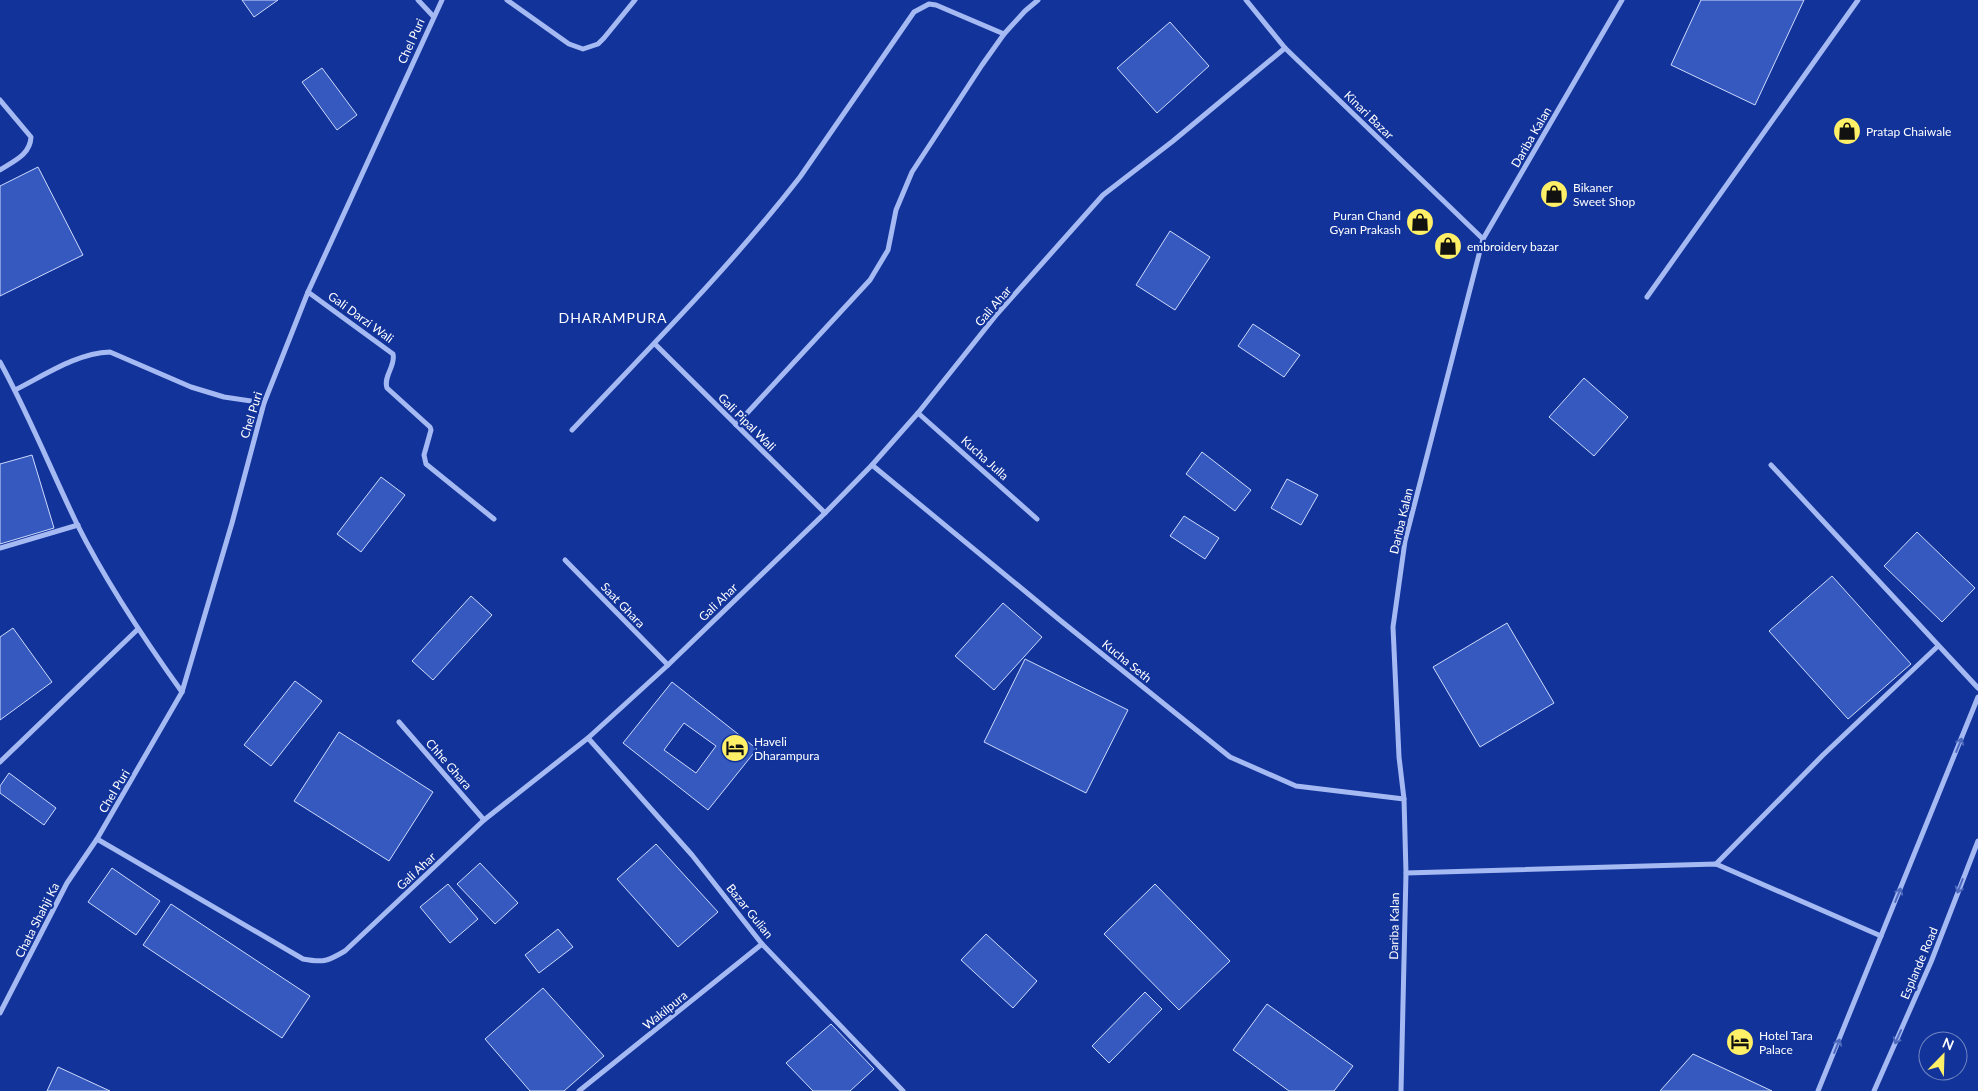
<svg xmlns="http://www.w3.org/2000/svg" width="1978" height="1091" viewBox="0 0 1978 1091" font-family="Lato,sans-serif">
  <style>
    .building { fill: #3659bf; stroke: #cddafd; fill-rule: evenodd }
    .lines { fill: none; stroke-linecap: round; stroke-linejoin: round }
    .minor { stroke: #a5b9f3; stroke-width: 5 }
    .oneway { stroke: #4d69bd }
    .labels { text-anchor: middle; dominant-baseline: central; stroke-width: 4.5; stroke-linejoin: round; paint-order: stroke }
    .street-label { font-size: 12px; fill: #fff; stroke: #123399 }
    .poi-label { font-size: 12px; fill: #fff; stroke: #123399; text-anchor: start }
    .neighbourhood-label { font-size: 14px; letter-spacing: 1px; fill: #fff; stroke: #123399 }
  </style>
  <rect width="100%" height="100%" fill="#123399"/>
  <!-- building -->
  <g class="building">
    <path d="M242,0h36l-24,17z"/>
    <path d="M1701,0h103l-49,105 -84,-40z"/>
    <path d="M1170,22l39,44 -52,47 -40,-45z"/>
    <path d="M322,68l35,47 -20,15 -35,-48z"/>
    <path d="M38,167l45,88 -83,41v-110z"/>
    <path d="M1170,231l40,26 -35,53 -39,-25z"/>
    <path d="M1253,324l47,31 -16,22 -46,-31z"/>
    <path d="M1584,378l44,39 -34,39 -45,-39z"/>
    <path d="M1202,452l49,38 -16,21 -49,-37z"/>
    <path d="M32,455l22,73 -54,16v-80z"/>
    <path d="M381,477l24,18 -44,57 -24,-18z"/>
    <path d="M1287,479l31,16 -17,30 -30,-17z"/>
    <path d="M1184,516l35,22 -14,21 -35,-23z"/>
    <path d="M1917,532l58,56 -33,34 -58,-56z"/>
    <path d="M1832,576l79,88 -63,55 -79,-88z"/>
    <path d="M471,596l21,19 -59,65 -21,-19z"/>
    <path d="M1003,603l39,34 -48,53 -39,-34z"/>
    <path d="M1507,623l47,80 -74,44 -47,-80z"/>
    <path d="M13,628l39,54 -52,38v-83z"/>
    <path d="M1025,659l103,51 -42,83 -102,-51z"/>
    <path d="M295,681l27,20 -51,65 -27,-21z"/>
    <path d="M672,682l85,67 -49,61 -85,-67zM684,723l32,23 -20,27 -32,-23z"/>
    <path d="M339,732l94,60 -44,69 -95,-60z"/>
    <path d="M9,773l47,35 -12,17 -44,-32v-7z"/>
    <path d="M656,844l62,68 -40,35 -61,-68z"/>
    <path d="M480,863l38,40 -23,21 -38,-40z"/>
    <path d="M112,868l48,33 -24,34 -48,-33z"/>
    <path d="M448,884l30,35 -28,24 -30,-36z"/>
    <path d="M1155,884l75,77 -51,49 -75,-76z"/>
    <path d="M171,904l139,92 -28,42 -139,-93z"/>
    <path d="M558,929l15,18 -34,26 -14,-18z"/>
    <path d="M986,934l51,47 -24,27 -52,-48z"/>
    <path d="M543,988l61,68 -40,35h-34l-45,-52z"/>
    <path d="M1145,992l17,17 -53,54 -17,-17z"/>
    <path d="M1267,1004l86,62 -19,25h-45l-56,-41z"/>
    <path d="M831,1024l43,45 -24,22h-37l-27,-28z"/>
    <path d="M1693,1054l79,37h-112z"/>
    <path d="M58,1067l52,24h-63z"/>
  </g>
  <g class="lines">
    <!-- minor -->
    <g class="minor">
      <path d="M418,0l15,16"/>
      <path d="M507,0l62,44 14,5 15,-5 6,-6 31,-38"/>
      <path d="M1246,0l39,48 198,191"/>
      <path d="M0,100l31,37c-1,18 -17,24 -31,33"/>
      <path d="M308,292l85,62c3,12 -10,22 -6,34l43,39 1,3 -7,25 2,9 68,55"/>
      <path d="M1647,297l211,-297"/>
      <path d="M655,344l170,169"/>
      <path d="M0,362c29,53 51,108 77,162 29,58 67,115 105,168"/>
      <path d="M15,390c30,-15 62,-37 95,-38l81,35 33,10 40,6"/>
      <path d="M918,413l119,106"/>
      <path d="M736,425l134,-145 18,-30 8,-40 16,-38 70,-107 22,-31 21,-23 13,-11"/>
      <path d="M572,430c78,-83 158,-163 228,-253l114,-165 15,-8 7,1 68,29"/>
      <path d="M872,465l189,156 169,136 66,29 108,13"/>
      <path d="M1771,465l207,223"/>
      <path d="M0,548l78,-23"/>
      <path d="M565,560l103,105"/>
      <path d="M399,722l85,98"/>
      <path d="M588,738l104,117 70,89 141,147"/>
      <path d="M0,762l138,-133"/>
      <path d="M97,839l206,120c21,4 25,2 42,-8l139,-131 104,-82 80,-73 157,-152 47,-48 46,-52 79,-99 106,-119 70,-54 112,-93"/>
      <path d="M1716,864l107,-109 115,-109"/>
      <path d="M1406,873l310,-9 165,72"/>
      <path d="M0,1013l67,-130 30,-44 85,-147 50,-169 32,-120 44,-111 134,-292"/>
      <path d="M579,1091l183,-147"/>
      <path d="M1401,1091l5,-218 -2,-74 -5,-42 -6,-130 12,-86 78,-302 139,-239"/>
      <path d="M1818,1091l160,-394"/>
      <path d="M1874,1091l57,-129 47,-121"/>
    </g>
  </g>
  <!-- one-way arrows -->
  <defs><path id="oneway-shaft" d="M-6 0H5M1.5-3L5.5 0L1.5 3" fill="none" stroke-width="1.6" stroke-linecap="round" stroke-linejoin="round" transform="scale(1.25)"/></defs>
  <g class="oneway">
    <use href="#oneway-shaft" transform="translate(1959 745) rotate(-68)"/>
    <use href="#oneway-shaft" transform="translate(1960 886) rotate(111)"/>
    <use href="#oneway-shaft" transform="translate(1898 895) rotate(-68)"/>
    <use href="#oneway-shaft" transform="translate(1898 1037) rotate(114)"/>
    <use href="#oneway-shaft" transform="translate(1837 1046) rotate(-68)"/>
  </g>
  <!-- icons -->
  <defs>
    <g id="shop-disc" transform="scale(1.4375)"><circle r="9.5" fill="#fff067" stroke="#123399"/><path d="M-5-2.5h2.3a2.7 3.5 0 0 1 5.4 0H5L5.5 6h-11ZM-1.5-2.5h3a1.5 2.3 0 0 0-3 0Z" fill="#111"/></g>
    <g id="hotel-disc" transform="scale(1.4375)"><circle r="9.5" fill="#fff067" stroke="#123399"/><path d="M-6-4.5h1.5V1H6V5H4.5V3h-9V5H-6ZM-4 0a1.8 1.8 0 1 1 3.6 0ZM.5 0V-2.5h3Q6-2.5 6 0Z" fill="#111"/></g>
  </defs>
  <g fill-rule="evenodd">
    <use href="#shop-disc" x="1847" y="131"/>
    <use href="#shop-disc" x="1554" y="194"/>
    <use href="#shop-disc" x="1420" y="222"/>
    <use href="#shop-disc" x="1448" y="246"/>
    <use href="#hotel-disc" x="735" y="748"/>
    <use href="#hotel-disc" x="1740" y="1042"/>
  </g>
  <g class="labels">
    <!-- street labels -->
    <g class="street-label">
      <text transform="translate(411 41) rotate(-66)">Chel Puri</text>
      <text transform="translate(1369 115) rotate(44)">Kinari Bazar</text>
      <text transform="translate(1531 137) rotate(-60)">Dariba Kalan</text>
      <text transform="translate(993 306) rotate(-49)">Gali Ahar</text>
      <text transform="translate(361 317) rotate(36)">Gali Darzi Wali</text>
      <text transform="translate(251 415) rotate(-73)">Chel Puri</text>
      <text transform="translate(747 422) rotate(45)">Gali Pipal Wali</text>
      <text transform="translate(985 458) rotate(42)">Kucha Julla</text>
      <text transform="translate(1401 521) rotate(-77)">Dariba Kalan</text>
      <text transform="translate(718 602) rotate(-44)">Gali Ahar</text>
      <text transform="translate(623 605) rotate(46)">Saat Ghara</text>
      <text transform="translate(1127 661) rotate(39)">Kucha Seth</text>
      <text transform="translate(449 764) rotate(49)">Chhe Ghara</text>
      <text transform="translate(114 791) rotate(-59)">Chel Puri</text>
      <text transform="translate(416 871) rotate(-43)">Gali Ahar</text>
      <text transform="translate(750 911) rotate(51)">Bazar Gulian</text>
      <text transform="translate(37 920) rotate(-63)">Chata Shahji Ka</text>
      <text transform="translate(1394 926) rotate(-89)">Dariba Kalan</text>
      <text transform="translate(1919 963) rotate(-67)">Esplande Road</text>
      <text transform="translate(665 1010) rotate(-39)">Wakilpura</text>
    </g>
    <!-- poi labels -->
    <g class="poi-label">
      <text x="1866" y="131">Pratap Chaiwale</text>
      <text x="1573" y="187">Bikaner<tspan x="1573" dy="14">Sweet Shop</tspan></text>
      <text x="1401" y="215" text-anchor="end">Puran Chand<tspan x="1401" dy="14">Gyan Prakash</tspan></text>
      <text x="1467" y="246">embroidery bazar</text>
      <text x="754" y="741">Haveli<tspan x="754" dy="14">Dharampura</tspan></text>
      <text x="1759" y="1035">Hotel Tara<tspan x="1759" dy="14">Palace</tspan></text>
    </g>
    <!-- neighbourhood labels -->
    <g class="neighbourhood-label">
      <text x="613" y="317">DHARAMPURA</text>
    </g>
  </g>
  <!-- north arrow -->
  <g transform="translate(1943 1056) rotate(23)"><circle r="24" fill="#123399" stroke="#7185c2"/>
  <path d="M0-4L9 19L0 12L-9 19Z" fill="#fff067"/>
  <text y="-8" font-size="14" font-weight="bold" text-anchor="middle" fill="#ffffff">N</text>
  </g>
</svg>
